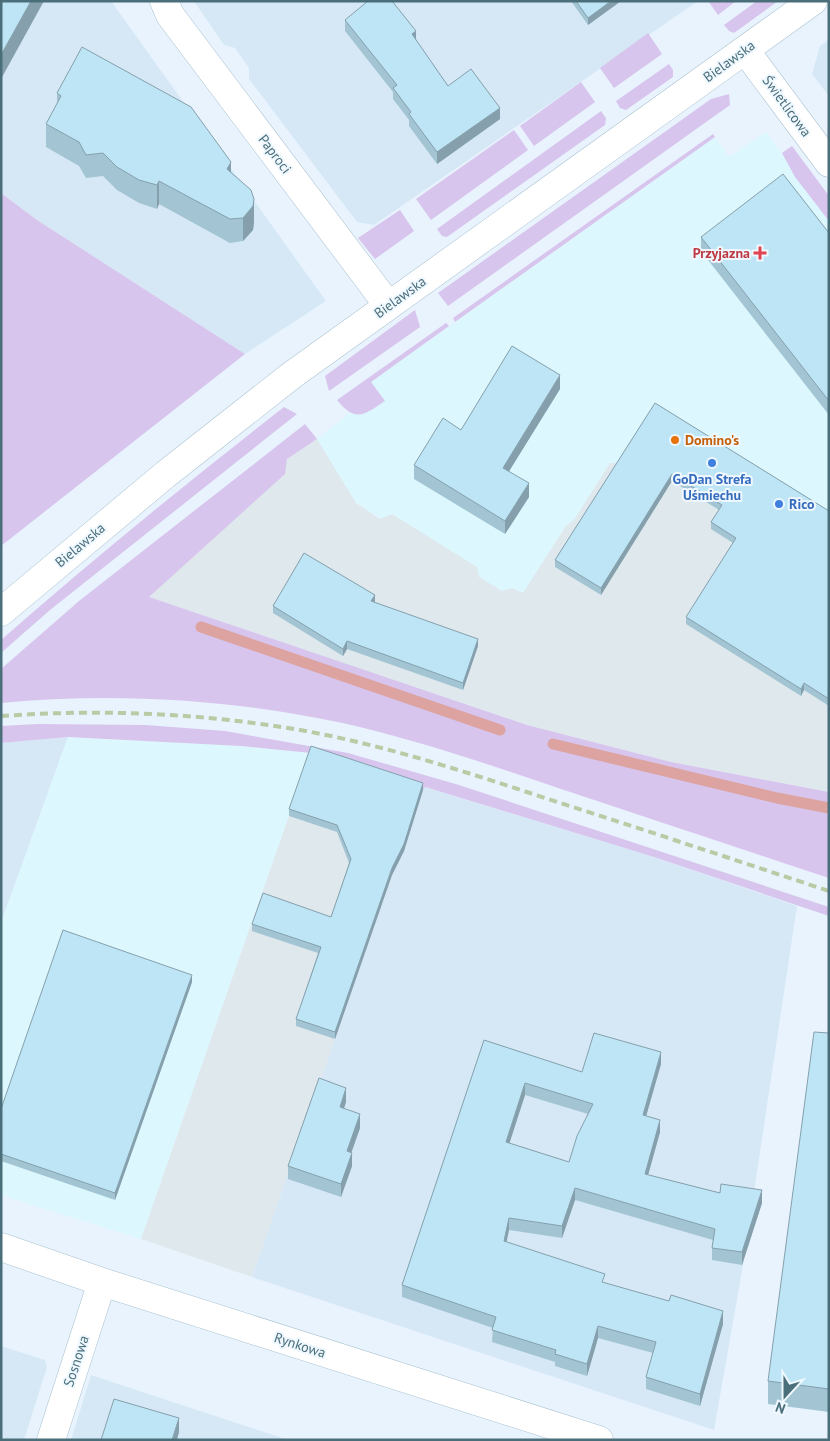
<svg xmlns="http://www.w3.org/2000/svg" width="830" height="1441" viewBox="0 0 830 1441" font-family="'PT Sans',sans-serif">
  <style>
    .residential { fill: #d6e8f6 }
    .commercial { fill: #dcf8fe }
    .industrial { fill: #dfe8ec }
    .green { fill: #d8c5ed }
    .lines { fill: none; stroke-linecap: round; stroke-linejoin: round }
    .stream { stroke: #dca3a0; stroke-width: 11 }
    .minor-casing { stroke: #aac3cf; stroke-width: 29 }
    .tertiary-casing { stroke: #aac3cf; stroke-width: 29 }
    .minor { stroke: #fff; stroke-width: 28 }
    .tertiary { stroke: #fff; stroke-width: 28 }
    .rail { stroke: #bacaa4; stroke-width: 4; stroke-dasharray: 8 5; stroke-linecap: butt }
    .wall { fill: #a3c5d3; fill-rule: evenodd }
    .shaded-wall { fill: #85a0ac }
    .building { fill: #bee5f5; stroke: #85a0ac; fill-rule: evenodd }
    .health-dot { fill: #e0444e; stroke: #f0f8ff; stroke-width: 2 }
    .food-dot { fill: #e8710a; stroke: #f0f8ff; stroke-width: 2 }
    .shop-dot { fill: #3f7fe0; stroke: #f0f8ff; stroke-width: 2 }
    .labels { text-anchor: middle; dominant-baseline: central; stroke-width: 4; stroke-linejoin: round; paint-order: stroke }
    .street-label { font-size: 14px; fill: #4a6f7a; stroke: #f0f8ff }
    .health-label { font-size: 14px; font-weight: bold; fill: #be3a42; stroke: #f0f8ff; text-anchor: end }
    .food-label { font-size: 14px; font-weight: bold; fill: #c56008; stroke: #f0f8ff; text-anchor: start }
    .shop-label { font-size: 14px; font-weight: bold; fill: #366cbe; stroke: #f0f8ff }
  </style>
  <rect width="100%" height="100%" fill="#e8f3fe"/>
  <!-- residential -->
  <g class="residential">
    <path d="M1,1h110l215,300 -81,53 -208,-134 -36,-27z"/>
    <path d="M194,1h504l-324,224 -17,-3 -108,-143v-11l-14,-20 -11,-3z"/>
    <path d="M829,40v56l-17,-22 8,-28z"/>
    <path d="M68,737l-67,186v-180z"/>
    <path d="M424,787l230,70 143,49 -54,359 -29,165 -462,-153 140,-402 12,-24z"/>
    <path d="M1,1346l44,14 2,7 -23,73h-23z"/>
    <path d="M91,1375l197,65h-217z"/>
  </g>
  <!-- commercial -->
  <g class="commercial">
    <path d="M766,132l16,21 13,24 34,44v381l-210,-139h-9l-36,58 -8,5 -43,67 -11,-5 -10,3 -146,-88 -39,-64 33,-26 4,-19 361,-257 14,20z"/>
    <path d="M68,737l173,9 70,7 -170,486 -140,-44v-272z"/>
  </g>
  <!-- industrial -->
  <g class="industrial">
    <path d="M317,439l39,64 24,16 12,-5 85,53 2,10 23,14 10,-3 11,5 43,-67 8,-6 36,-57h9l53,18 50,31 107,90v190l-158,-30 -144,-37 -379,-128 136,-123 3,-15z"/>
    <path d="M311,753l93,98 -12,24 -140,402 -111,-38z"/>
  </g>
  <!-- green -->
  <g class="green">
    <path d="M708,1h28l-18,14z"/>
    <path d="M757,1h21l-44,32 -5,-2 -5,-6z"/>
    <path d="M648,33l14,21 -48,34 -14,-20z"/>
    <path d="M669,64l4,6v7l-47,33 -6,-2 -4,-7z"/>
    <path d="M581,82l14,20 -61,44 -14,-20z"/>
    <path d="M729,94l1,11 -282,201 -10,-13 273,-194z"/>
    <path d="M601,111l5,7 -1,7 -158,112 -5,-1 -5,-7z"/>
    <path d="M514,130l14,20 -97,70 -15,-21z"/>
    <path d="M713,134l2,3 -260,185 -2,-4z"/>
    <path d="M792,146l37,50v25l-34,-44 -13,-24z"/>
    <path d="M1,193l36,27 208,134 -244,192z"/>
    <path d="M400,210l14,21 -39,28 -17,-21z"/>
    <path d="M415,310l5,17 -91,64 -4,-15z"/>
    <path d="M446,323l3,3 -78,56 14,19c-21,14 -29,22 -48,-1z"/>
    <path d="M284,407l13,7 -247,196 -49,43v-13c92,-81 187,-158 283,-233z"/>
    <path d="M305,424l12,15 -30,20 -2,15 -136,123 378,128 144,37 158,30v86c-88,-29 -177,-59 -265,-88 -74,-25 -149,-51 -226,-68 -110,-23 -225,-30 -337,-19v-34l78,-68z"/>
    <path d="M38,724l108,1 79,6 123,22 111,32 370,122v9l-175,-59 -229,-70 -2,3 -112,-37 -70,-7 -173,-9 -67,6v-17z"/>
  </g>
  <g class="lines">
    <!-- stream -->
    <g class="stream">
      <path d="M201,627l299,103"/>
      <path d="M553,744l224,54 52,10"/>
    </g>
    <!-- minor casing -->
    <g class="minor-casing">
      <g id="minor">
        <path d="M164,1l6,14 218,290"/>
        <path d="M745,50l84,113"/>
        <path d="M1,1247l101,35 497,158"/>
        <path d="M51,1440l51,-158"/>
      </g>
    </g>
    <!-- tertiary casing -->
    <g class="tertiary-casing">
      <path id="tertiary" d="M1,612l165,-138 126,-99 521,-374"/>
    </g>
    <!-- minor -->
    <use href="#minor" class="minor"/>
    <!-- tertiary -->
    <use href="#tertiary" class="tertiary"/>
    <!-- rail -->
    <path class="rail" d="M1,716c100,-7 200,-3 299,14 85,15 166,42 248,69 94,30 187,61 281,92"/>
  </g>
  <!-- wall -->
  <g class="wall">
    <path d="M571,1h50l-33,24z"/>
    <path d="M345,20l71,20 32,46 52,33 -63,45 -28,-38v-6l-16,-21v-7l-48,-61z"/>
    <path d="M57,93l174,79 23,50 -1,8 -10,11 -13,2 -71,-39 -2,5 -18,-6 -22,-13 -14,-14 -17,2 -7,-12 -33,-19v-23l11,-19z"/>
    <path d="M829,233v182l-128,-164v-14z"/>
    <path d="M560,389l-51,82 20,26 -24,37 -91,-55v-14l47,-35z"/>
    <path d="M655,403l174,108v195l-25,-16 -3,6 -115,-72v-7l47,-74 -22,-14v-7l8,-12 -47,-29 -71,114 -46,-28v-7z"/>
    <path d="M375,602l103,44 -15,44 -116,-41 -4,7 -70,-43v-7z"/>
    <path d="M423,790l-19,61 -12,24 -57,164 -39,-13v-7l22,-66 -66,-22v-7l79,-7 18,-54 -12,-31 -48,-16v-7z"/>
    <path d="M192,982l-77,218 -114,-39v-52z"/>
    <path d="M829,1033v379l-61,-8v-23z"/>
    <path d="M484,1040l98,32 79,-8 -15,52 14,16 -12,43 72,18 42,10 -20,62 -30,-5v-12l1,-8 -138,-40 -13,38 -53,-8 -3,12 99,41 118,41 -23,82 -54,-17v-12l7,-24 -55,-15 -11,38 -32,-10v-4l-63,-20 1,-14 -91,-31v-12zM525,1095l63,19 -19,48 -60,-19z"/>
    <path d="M346,1102l-2,6 16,20 -9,24 1,14 -11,31 -53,-18v-13z"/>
  </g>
  <!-- shaded-wall -->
  <g class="shaded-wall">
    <path d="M31,1h13l-43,78v-24z"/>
    <path d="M611,1h10l-33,24v-7z"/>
    <path d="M416,31v11l-4,-8z"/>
    <path d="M500,108v11l-63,45v-12z"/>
    <path d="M231,162v24l-4,-17z"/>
    <path d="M159,181v23l-2,5v-24z"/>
    <path d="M254,199v23l-1,8 -10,11v-23z"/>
    <path d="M560,375v14l-57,92v-13z"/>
    <path d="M672,474v7l-71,114v-7z"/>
    <path d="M529,483v14l-24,37v-13z"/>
    <path d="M375,595v7l-4,-1z"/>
    <path d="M478,639v7l-15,44v-7z"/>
    <path d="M347,641v8l-4,7v-7z"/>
    <path d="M804,683v7l-3,6v-7z"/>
    <path d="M423,783v7l-19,61 -12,24 -57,164v-7l57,-164z"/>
    <path d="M192,975v7l-77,218v-7z"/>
    <path d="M661,1052v12l-18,63v-12z"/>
    <path d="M525,1083v12l-19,59v-12z"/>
    <path d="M346,1088v14l-6,19v-14z"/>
    <path d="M360,1114v14l-13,37v-14z"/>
    <path d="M660,1120v12l-15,54v-12z"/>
    <path d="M352,1153v13l-11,31v-13z"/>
    <path d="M575,1188v12l-13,38v-12z"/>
    <path d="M762,1190v13l-20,62v-13z"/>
    <path d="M509,1218v12l-5,24v-13z"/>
    <path d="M723,1311v13l-23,82v-12z"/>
    <path d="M598,1326v12l-11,38v-12z"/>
    <path d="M179,1418v14l-2,8h-5z"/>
  </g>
  <!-- building -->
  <g class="building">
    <path d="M1,1h30l-30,54z"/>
    <path d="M368,1h24l24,30 -4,3 36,52 23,-17 29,39 -63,44 -28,-38 2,-2 -18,-24 4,-3 -52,-65z"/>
    <path d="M576,1h35l-23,17z"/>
    <path d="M82,47l109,60 40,55 -4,7 24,21 3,9 -1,7 -10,12 -13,1 -71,-38 -2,4 -18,-5 -22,-13 -14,-14 -17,2 -7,-13 -33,-18 15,-28 -4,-3z"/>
    <path d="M783,174l46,59v168l-128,-164z"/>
    <path d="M512,346l48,29 -57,93 26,15 -24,38 -91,-56 29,-47 18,12z"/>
    <path d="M655,403l174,108v188l-25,-16 -3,6 -115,-72 50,-79 -25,-16 11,-17 -50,-31 -71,114 -46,-28z"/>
    <path d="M304,553l71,42 -4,6 107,38 -15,44 -116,-42 -4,8 -70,-43z"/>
    <path d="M311,746l112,37 -19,61 -12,24 -57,164 -39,-13 25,-72 -69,-23 11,-31 68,24 20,-58 -14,-34 -48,-16z"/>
    <path d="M63,930l129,45 -77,218 -114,-39v-45z"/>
    <path d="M814,1032l15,1v356l-61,-8z"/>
    <path d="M594,1033l67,19 -18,63 17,5 -15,54 75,19 1,-9 41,6 -20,62 -30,-4 3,-19 -140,-41 -13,38 -53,-8 -5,23 101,33 -3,8 67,19 2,-6 52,16 -23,83 -54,-17 10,-35 -58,-16 -11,38 -32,-10 1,-4 -64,-20 4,-13 -94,-32 82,-245 98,32zM525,1083l68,21 -16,32 -8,26 -63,-20z"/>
    <path d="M319,1078l27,10 -6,19 20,7 -13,37 5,2 -11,31 -53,-18z"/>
    <path d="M114,1399l65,19 -7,22h-71z"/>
  </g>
  <!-- markers -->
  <path class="health-dot" d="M757.5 245.5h5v5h5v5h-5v5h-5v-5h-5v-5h5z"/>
  <circle class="food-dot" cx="675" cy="440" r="5"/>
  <g class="shop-dot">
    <circle cx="712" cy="463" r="5"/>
    <circle cx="779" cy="504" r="5"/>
  </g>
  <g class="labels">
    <!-- street labels -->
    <g class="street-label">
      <text transform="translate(729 61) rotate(-36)">Bielawska</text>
      <text transform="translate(787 106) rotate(54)">Świetlicowa</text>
      <text transform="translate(275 154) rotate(53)">Paproci</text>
      <text transform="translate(400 297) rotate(-36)">Bielawska</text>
      <text transform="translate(80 545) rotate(-40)">Bielawska</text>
      <text transform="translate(300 1345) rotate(18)">Rynkowa</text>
      <text transform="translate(76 1361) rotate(-72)">Sosnowa</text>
    </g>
    <!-- health labels -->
    <g class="health-label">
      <text x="750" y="253">Przyjazna</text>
    </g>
    <!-- food labels -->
    <g class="food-label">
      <text x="685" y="440">Domino's</text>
    </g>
    <!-- shop labels -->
    <g class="shop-label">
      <text x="712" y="479">GoDan Strefa<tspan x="712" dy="16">Uśmiechu</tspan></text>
      <text x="789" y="504" text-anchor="start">Rico</text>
    </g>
  </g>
  <!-- border -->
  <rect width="830" height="1441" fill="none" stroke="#4a6f7a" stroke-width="5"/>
  <!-- north arrow -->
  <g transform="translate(785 1396) rotate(201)" stroke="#f0f8ff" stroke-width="4" paint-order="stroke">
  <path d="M0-4L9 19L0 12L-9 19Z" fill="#4a6f7a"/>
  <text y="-8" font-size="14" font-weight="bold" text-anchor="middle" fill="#4a6f7a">N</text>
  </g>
</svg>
